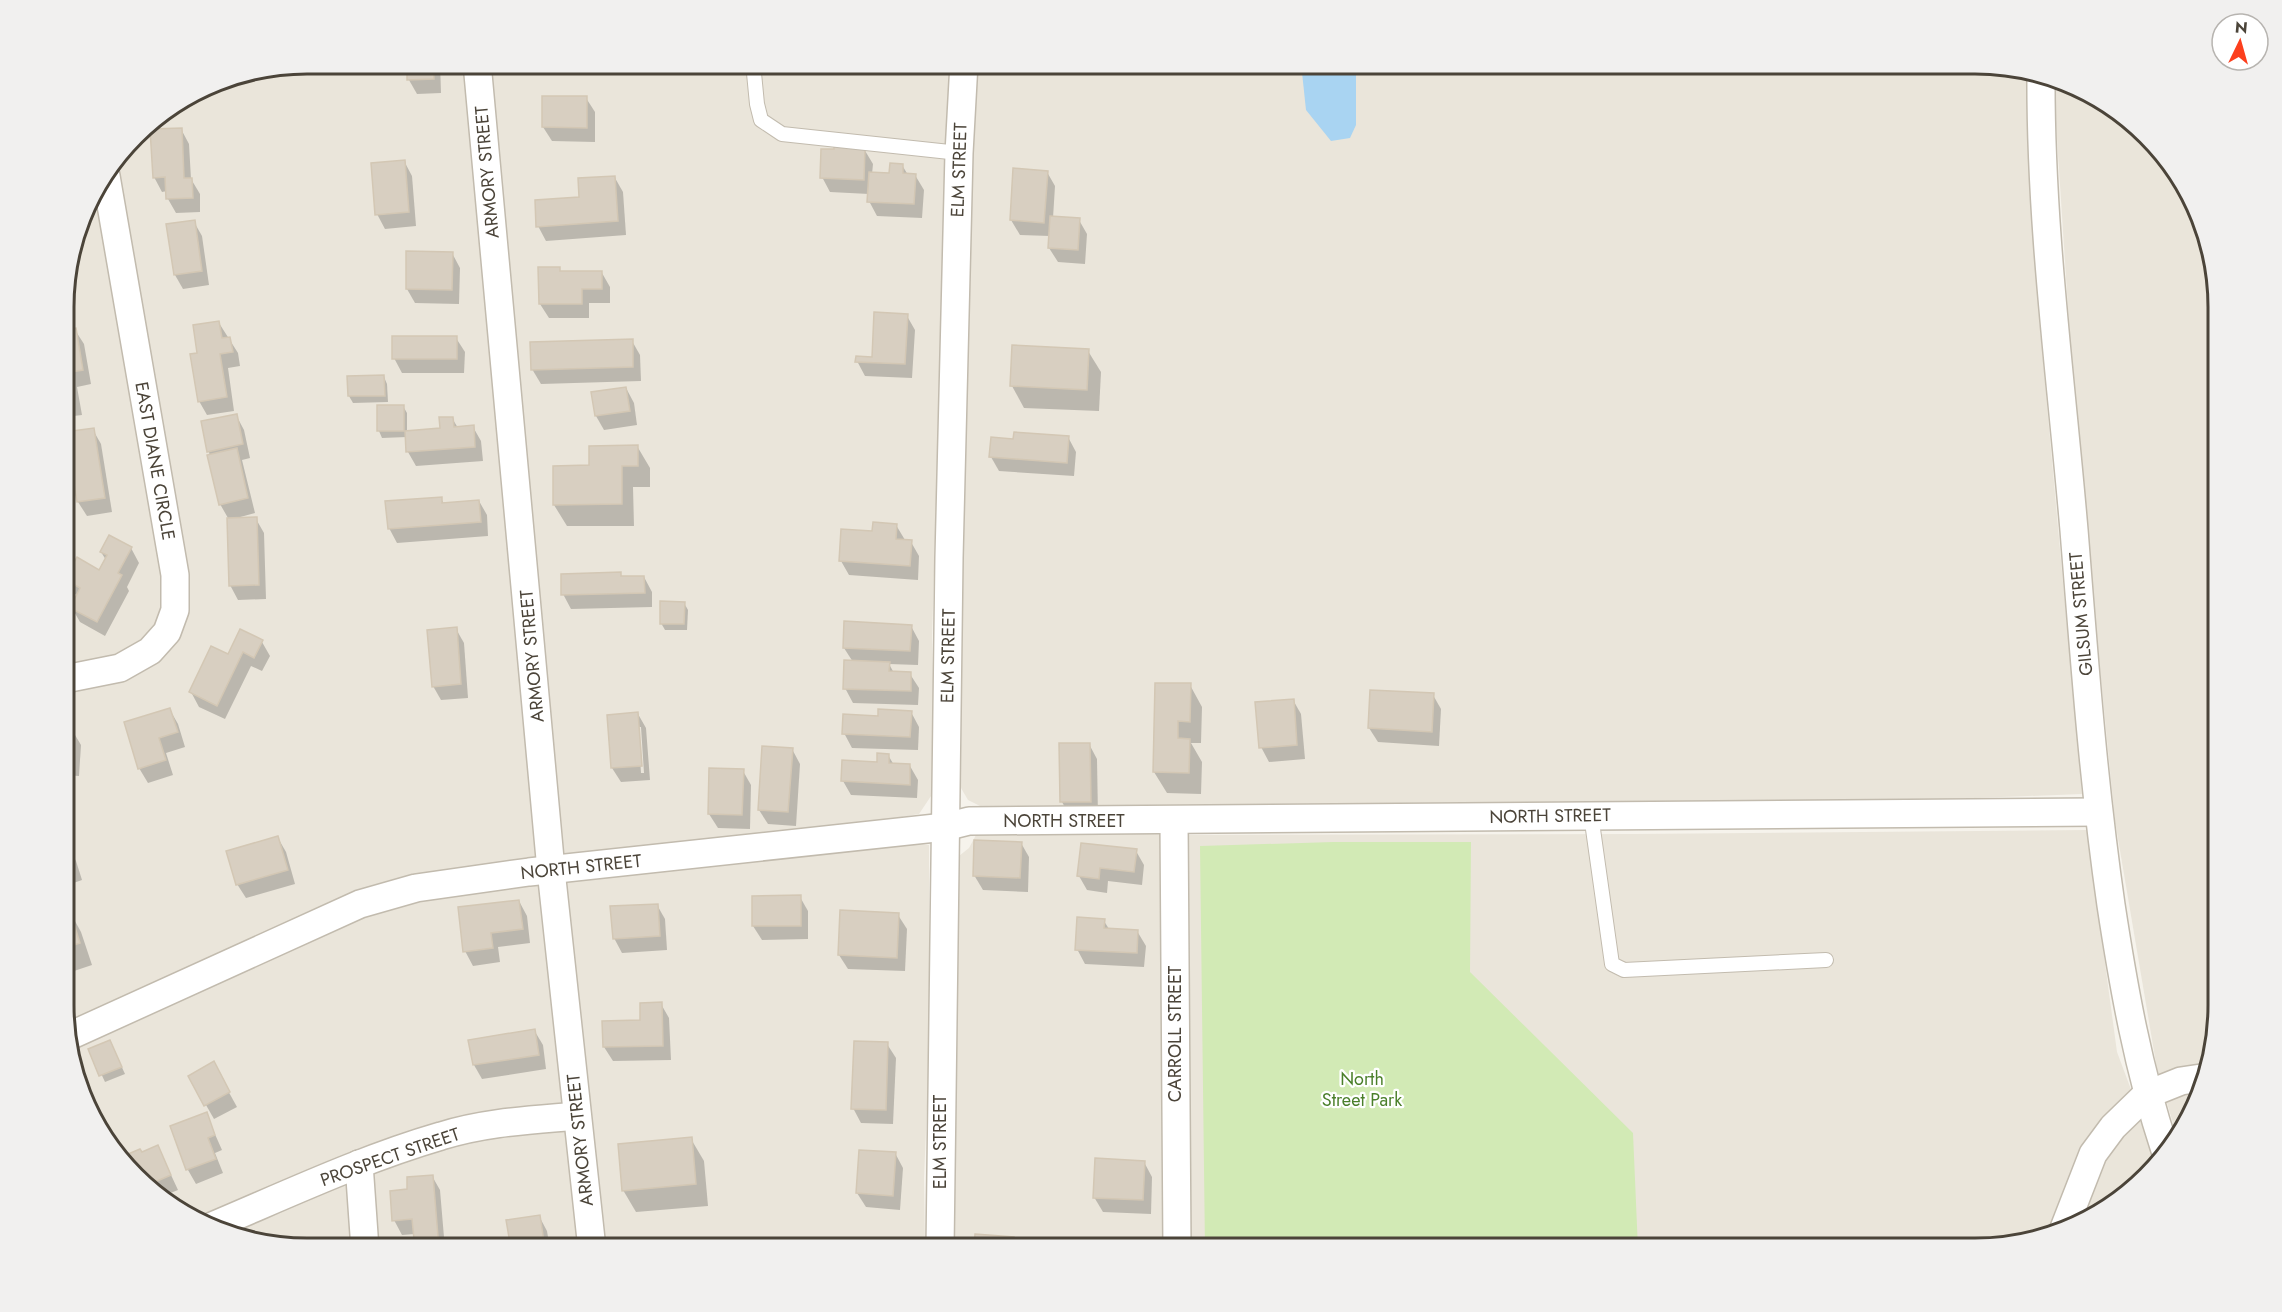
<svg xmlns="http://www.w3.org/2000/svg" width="2282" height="1312" viewBox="0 0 2282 1312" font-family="Jost,sans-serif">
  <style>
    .residential { fill: #eae5da }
    .green { fill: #d2eab5 }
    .water { fill: #a9d4f2 }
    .shadow { fill: #0003; fill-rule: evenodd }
    .building { fill: #d8cfc1; stroke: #d3c7b4; stroke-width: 1.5 }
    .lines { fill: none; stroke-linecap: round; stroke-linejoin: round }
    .lane-casing { stroke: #c2bbae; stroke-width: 16 }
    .street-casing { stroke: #c2bbae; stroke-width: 30 }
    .lane { stroke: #fff; stroke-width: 14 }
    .street { stroke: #fff; stroke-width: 27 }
    .labels { text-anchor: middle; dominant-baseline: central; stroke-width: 4.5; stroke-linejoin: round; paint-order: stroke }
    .street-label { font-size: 18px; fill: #4b4439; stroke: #fff }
    .park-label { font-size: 18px; fill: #4a7f2a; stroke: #fff }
    .rim { fill: none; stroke: #4b4439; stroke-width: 3 }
  </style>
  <rect width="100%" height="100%" fill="#f6f3ec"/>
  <!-- residential -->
  <g class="residential">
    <path d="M307,63h642l-17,576 3,124 -2,30 -14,21 -58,10 -507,71 -78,32 -211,98v-750l23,-77 58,-74 68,-43z"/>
    <path d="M975,63h1001l52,7 2,120 8,115 44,489 -133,5 -969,7 -12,-6 -7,-12 2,-371z"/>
    <path d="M2053,77l44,18 81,77 28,57 12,61v731l-31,106 -10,10 -20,-68 -42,-248 -40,-406z"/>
    <path d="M2087,830l30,222 40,107 -47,49 -57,28 -62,12 -1040,1 8,-393 10,-8 7,-13 128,-2 84,2 447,-1z"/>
    <path d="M916,844l13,1v213l-5,120 1,71h-619l-62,-8 -59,-24 -81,-76 -35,-94 247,-115 117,-37z"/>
  </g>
  <!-- green -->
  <path class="green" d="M1333,842h138l-1,130 163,161 5,116h-433l-5,-403z"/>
  <!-- water -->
  <path class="water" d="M1301,63h53l2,10v52l-6,13 -19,3 -25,-31z"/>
  <!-- shadow -->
  <g class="shadow">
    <path d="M305,63v10l-38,-2z"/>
    <path d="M359,63h28v8h-24z"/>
    <path d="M408,63h32l1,30 -24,1 -8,-14z"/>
    <path d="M1013,63h37v2z"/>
    <path d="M194,94v6l-13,1z"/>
    <path d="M586,98l9,14v30l-43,-1 -9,-14z"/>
    <path d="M181,129l8,15 2,35 9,15v18l-24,1 -8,-14 -1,-8 -5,1 -8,-15z"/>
    <path d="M864,149l9,15 -1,10 18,1 12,-10 6,10h7l9,15 -2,28 -45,-2 -8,-15v-7l-39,-2 -8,-15 14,-26z"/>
    <path d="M404,161l8,15 4,50 -31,3 -8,-15z"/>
    <path d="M1015,170l32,2 8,14 -2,32 26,2 8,14 -2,30 -27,-2 -9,-14 1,-12 -30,-1 -9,-15z"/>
    <path d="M615,178l8,14 3,43 -80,6 -8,-15z"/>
    <path d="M194,222l8,14 7,49 -26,4 -8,-14z"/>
    <path d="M452,253l8,15 -1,36 -44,-1 -8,-14z"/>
    <path d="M69,263l5,36 -9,1v-25z"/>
    <path d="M602,273l8,14v16h-21v15h-40l-9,-14z"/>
    <path d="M907,316l8,14 -3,48 -47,-2 -8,-15 16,-3z"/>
    <path d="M219,323l19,30 2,13 -12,2 6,43 -27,4 -8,-14v-47z"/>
    <path d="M75,330l9,14 7,40 -14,3 5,28 -17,2v-86z"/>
    <path d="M456,338l9,14 -1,21h-62l-8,-15z"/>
    <path d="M632,341l8,14 1,26 -100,3 -9,-15z"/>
    <path d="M1088,351l13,21 -2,39 -75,-3 -12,-22z"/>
    <path d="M384,377l3,7 1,18 -35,1 -4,-7z"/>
    <path d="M626,388l8,15 3,22 -33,5 -8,-14z"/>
    <path d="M403,406l4,7v20l34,-3 11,-12 6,10 15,-1 8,14 2,20 -67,5 -8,-14 -1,-15 -25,1 -3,-7z"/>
    <path d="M236,415l8,15 6,28 -8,2 13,53 -22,6h23l8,14 2,66 -28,1 -8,-15 -2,-67 -8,-14 -11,-52z"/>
    <path d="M93,430l8,14 11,68 -25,4 -9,-14 -11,-68z"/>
    <path d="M1068,437l8,15 -2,24 -75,-5 -8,-14 23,-17z"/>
    <path d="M637,446l13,22v19h-17l1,39h-67l-13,-21 36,-38z"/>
    <path d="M441,498l3,6 35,-3 8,14 1,21 -91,7 -8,-15z"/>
    <path d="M896,525l9,15 6,2 8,14 -1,24 -69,-5 -8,-14 33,-29z"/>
    <path d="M131,548l8,15 -12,24 2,4 -24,45 -25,-14 -8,-14 6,-12 -3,-2 -8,-15 32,-7 7,-12 -5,-8z"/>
    <path d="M620,573l2,5 22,-1 8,15v15l-81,2 -8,-15z"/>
    <path d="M684,603l4,7 -1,20h-22l-4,-7z"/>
    <path d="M911,626l8,15 -1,24 -29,-1 5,9 16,1 9,14 -1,17 -65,-2 -8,-15 8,-26 -9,-14z"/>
    <path d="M456,629l8,14 4,55 -27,2 -8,-14z"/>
    <path d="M262,642l8,14 -8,15 -11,-5 -26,53 -26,-12 -8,-15 37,-36z"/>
    <path d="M1190,685l12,22 -1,36h-10l11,19 -1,32 -34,-1 -13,-21z"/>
    <path d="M1433,695l8,14 -2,37 -61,-4 -9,-14z"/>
    <path d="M1293,700l8,14 4,45 -36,3 -8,-15z"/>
    <path d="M170,710l8,14 7,23 -19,6 7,22 -25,8 -9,-15z"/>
    <path d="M911,712l8,15 -1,23 -66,-2 -8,-15 35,-16z"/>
    <path d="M638,714l8,14 4,52 -29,2 -9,-14zM638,727h3l3,46h-3z"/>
    <path d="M65,730h7l9,15 -2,31 -14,-1z"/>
    <path d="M1089,744l8,15 1,57h-28l-8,-14 -1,-57z"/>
    <path d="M792,749l8,15 -4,62 -28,-2 -9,-14z"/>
    <path d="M888,755l6,10 16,1 8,14 -1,18 -66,-3 -8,-14 35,-17z"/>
    <path d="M743,771l8,14 -1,44 -32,-1 -9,-14z"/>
    <path d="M278,838l8,14 9,32 -49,14 -9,-14z"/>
    <path d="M65,842l11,19 6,19 -17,6z"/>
    <path d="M1021,843l8,14 -1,35 -45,-2 -9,-15z"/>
    <path d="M1136,851l8,14 -2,20 -34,-4 -1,12 -20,-3 -8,-14z"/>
    <path d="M800,897l8,14v28l-46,1 -9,-14z"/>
    <path d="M519,901l8,15 3,27 -32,4 2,15 -27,4 -8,-15z"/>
    <path d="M65,903l16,29 11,33 -27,9z"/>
    <path d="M657,905l8,14 2,31 -45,3 -8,-15z"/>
    <path d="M898,915l9,14 -2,42 -57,-2 -9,-14z"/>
    <path d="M1104,921l5,8 28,2 9,15 -2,21 -59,-3 -8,-15z"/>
    <path d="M661,1004l8,14 2,42 -58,1 -9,-14 38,-25z"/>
    <path d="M534,1030l9,15 3,24 -64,10 -8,-14z"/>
    <path d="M887,1044l9,14 -3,66 -32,-1 -8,-15z"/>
    <path d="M113,1048l12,26 -20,8 -15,-32z"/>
    <path d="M221,1078l16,29 -23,12 -8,-14z"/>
    <path d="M206,1114l16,36 -7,3 8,20 -27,11 -8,-14 -16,-43z"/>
    <path d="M691,1139l13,22 4,45 -72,6 -13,-22z"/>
    <path d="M158,1147l20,43 -15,6 -41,-38 20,-4z"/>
    <path d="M895,1153l8,15 -3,42 -34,-3 -9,-14z"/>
    <path d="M1144,1162l8,15 -1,37 -48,-2 -9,-15z"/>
    <path d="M432,1176l8,14 5,59h-25l-5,-15 -13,1 -8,-15 15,-30z"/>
    <path d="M539,1216l8,15 3,18h-38z"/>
    <path d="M1013,1238l6,11h-44z"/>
  </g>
  <!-- building -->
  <g class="building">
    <path d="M407,63h26l1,16 -27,1z"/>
    <path d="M542,96h45v32l-45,-1z"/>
    <path d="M182,128l2,50h8l1,20 -27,1 -1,-22 -12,1 -3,-49z"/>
    <path d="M834,146l31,2 -1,32 -44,-2 1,-29h13z"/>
    <path d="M405,160l4,52 -34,3 -4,-52z"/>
    <path d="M890,163l13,1v9l13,1 -2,30 -47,-2 2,-30 20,1z"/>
    <path d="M1013,168l35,3 -4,52 -34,-3z"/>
    <path d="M615,176l3,45 -82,6 -1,-27 44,-3 -1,-19z"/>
    <path d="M1050,216l30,2 -2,32 -30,-2z"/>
    <path d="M195,220l7,51 -28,4 -8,-51z"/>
    <path d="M406,251l47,1 -1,38 -46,-1z"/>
    <path d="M538,267h22v4h42v18h-20v15h-43z"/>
    <path d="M874,312l34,2 -3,50 -50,-2 1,-6 16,1z"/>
    <path d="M219,321l3,17 8,-1 3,15 -13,2 7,43 -29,5 -8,-48 7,-1 -4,-28z"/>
    <path d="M76,328l7,42 -13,2 4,29 -9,1v-72z"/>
    <rect x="392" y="336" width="65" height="23"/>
    <path d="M633,339v28l-102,3 -1,-28z"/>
    <path d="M1012,345l77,4 -2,41 -77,-4z"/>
    <path d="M384,375l1,21h-37l-1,-20z"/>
    <path d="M626,387l4,24 -35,5 -4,-24z"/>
    <rect x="377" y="405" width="27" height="26"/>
    <path d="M237,414l6,30 -36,8 -6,-31z"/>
    <path d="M439,417h14l1,10 20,-2 1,22 -69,5 -1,-21 35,-3z"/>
    <path d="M94,428l11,70 -28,4 -12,-70z"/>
    <path d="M1014,432l55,4 -2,27 -78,-6 2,-20 22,2z"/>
    <path d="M638,445v21h-16v38l-69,1v-39l36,-1v-19z"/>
    <path d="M237,448l11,50 -29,7 -12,-50z"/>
    <path d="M442,497v6l37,-3 2,22 -93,7 -3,-28z"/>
    <path d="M257,517l2,68 -30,1 -2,-68z"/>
    <path d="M873,522l24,2 -1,15 16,1 -2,26 -71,-5 2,-32 31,2z"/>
    <path d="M109,535l23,12 -14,26 4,2 -25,47 -27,-14 10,-20 -15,-9 12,-22 22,13 8,-15 -7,-3z"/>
    <path d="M621,572v4h23l1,17 -84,2v-21z"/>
    <path d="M660,601l25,1 -1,22h-24z"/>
    <path d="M844,621l68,4 -2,26 -67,-3z"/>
    <path d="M457,627l4,57 -29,3 -5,-57z"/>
    <path d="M240,629l23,11 -9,18 -11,-6 -26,54 -28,-14 22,-46 17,8z"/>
    <path d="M844,660l46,2 -1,9 22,1v19l-68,-2z"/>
    <path d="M1155,683h36l-1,39 -12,-1v17l12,1 -1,34 -36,-1z"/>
    <path d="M1370,690l64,3 -2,39 -64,-4z"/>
    <path d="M1294,699l3,46 -38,3 -4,-46z"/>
    <path d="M170,708l8,24 -19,6 7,22 -28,9 -14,-47z"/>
    <path d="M878,709l34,2 -2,26 -68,-3 1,-20 35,2z"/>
    <path d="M638,712l4,54 -31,2 -4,-53z"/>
    <path d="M65,729h8l-1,33h-7z"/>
    <path d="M1059,743h31l1,59h-31z"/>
    <path d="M762,746l31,2 -5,64 -30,-2z"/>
    <path d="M877,753l12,1v9l21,1v21l-69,-4 1,-21 35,2z"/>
    <path d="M709,768l35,1 -2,46 -34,-1z"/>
    <path d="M278,836l10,34 -52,15 -10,-34z"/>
    <path d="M974,840l48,2 -2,36 -47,-2z"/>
    <path d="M1081,843l56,6 -3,23 -34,-4 -1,11 -22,-3z"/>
    <path d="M801,895v31h-49v-30z"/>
    <path d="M519,900l4,29 -32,4 2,15 -30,4 -5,-45z"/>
    <path d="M658,904l2,32 -47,3 -3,-33z"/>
    <path d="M69,908l11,35 -15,5v-38z"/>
    <path d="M840,910l59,3 -2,45 -59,-3z"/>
    <path d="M1077,917l28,2 -1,9 34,2 -1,23 -62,-3z"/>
    <path d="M662,1002l1,44 -60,1 -1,-26 38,-1v-17z"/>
    <path d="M535,1029l4,26 -66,10 -5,-25z"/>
    <path d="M110,1040l12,27 -23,9 -11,-27z"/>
    <path d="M854,1041l34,1 -2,68 -35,-1z"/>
    <path d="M214,1061l16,31 -26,14 -16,-30z"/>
    <path d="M207,1112l8,23 -7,3 8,21 -30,11 -16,-44z"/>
    <path d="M692,1137l4,47 -74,7 -4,-47z"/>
    <path d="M158,1145l13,30 -21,9 -29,-27 19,-8 2,3z"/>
    <path d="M859,1150l37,2 -3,44 -37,-3z"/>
    <path d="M1095,1158l50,3 -2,39 -50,-2z"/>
    <path d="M433,1175l6,74h-21v-10h-4l-2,-20 -20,2 -2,-30 17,-2v-12z"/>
    <path d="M540,1215l5,34h-34l-5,-29z"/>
    <path d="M975,1234l39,3 -1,12h-39z"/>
  </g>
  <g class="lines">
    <!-- lane casing -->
    <g class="lane-casing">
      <g id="lane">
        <path d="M753,63l4,41 4,16 21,14 177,19"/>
        <path d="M1591,815l21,149 12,6 202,-10"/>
      </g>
    </g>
    <!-- street casing -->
    <g class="street-casing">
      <g id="street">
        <path d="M477,63l74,807 41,379"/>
        <path d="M2041,72c-1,153 20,306 33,458 10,125 19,251 37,375 13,85 27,163 54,245"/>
        <path d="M65,679l55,-11 30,-17 17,-19 8,-22v-35l-69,-399"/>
        <path d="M1174,820l3,429"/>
        <path d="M65,1038l295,-134 56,-16 113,-16 416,-45 24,-6 1129,-9"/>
        <path d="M359,1164l6,85"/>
        <path d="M210,1227c76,-32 152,-68 231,-91 44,-14 91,-16 136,-20"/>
        <path d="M2063,1231l30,-77 20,-27 33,-32 35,-14 20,-3"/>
        <path d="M940,1249l9,-691 10,-405 5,-90"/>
      </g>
    </g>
    <!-- lane -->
    <use href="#lane" class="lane"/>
    <!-- street -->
    <use href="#street" class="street"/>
  </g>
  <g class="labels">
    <!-- street labels -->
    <g class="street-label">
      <text transform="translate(959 170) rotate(-88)">ELM STREET</text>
      <text transform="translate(487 172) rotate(-95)">ARMORY STREET</text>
      <text transform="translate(155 461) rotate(80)">EAST DIANE CIRCLE</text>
      <text transform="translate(2081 614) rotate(-95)">GILSUM STREET</text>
      <text transform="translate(532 656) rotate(-95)">ARMORY STREET</text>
      <text transform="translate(948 656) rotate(-89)">ELM STREET</text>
      <text transform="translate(1550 816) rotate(-1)">NORTH STREET</text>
      <text x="1064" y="821">NORTH STREET</text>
      <text transform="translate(581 867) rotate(-6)">NORTH STREET</text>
      <text transform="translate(1175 1034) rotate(-90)">CARROLL STREET</text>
      <text transform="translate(580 1140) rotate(-96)">ARMORY STREET</text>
      <text transform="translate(940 1142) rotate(-90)">ELM STREET</text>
      <text transform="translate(390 1157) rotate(-19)">PROSPECT STREET</text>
    </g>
    <!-- park labels -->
    <g class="park-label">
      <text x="1362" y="1079">North<tspan x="1362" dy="21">Street Park</tspan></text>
    </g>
  </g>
  <!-- crop -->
  <path d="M0 0H2282V1312H0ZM307 74H1975A233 233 0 0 1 2208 307V1005A233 233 0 0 1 1975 1238H307A233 233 0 0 1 74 1005V307A233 233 0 0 1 307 74Z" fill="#f1f0ef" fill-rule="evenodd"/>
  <path class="rim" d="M307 74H1975A233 233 0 0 1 2208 307V1005A233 233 0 0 1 1975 1238H307A233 233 0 0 1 74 1005V307A233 233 0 0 1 307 74Z"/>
  <!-- north arrow -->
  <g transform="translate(2240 42) rotate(5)"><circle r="28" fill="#ffffff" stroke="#b7b4b0" stroke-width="1.5"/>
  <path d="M0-4.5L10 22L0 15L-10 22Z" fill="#fc3f1d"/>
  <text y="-9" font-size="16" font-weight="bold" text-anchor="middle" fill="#4b4439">N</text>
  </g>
</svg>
